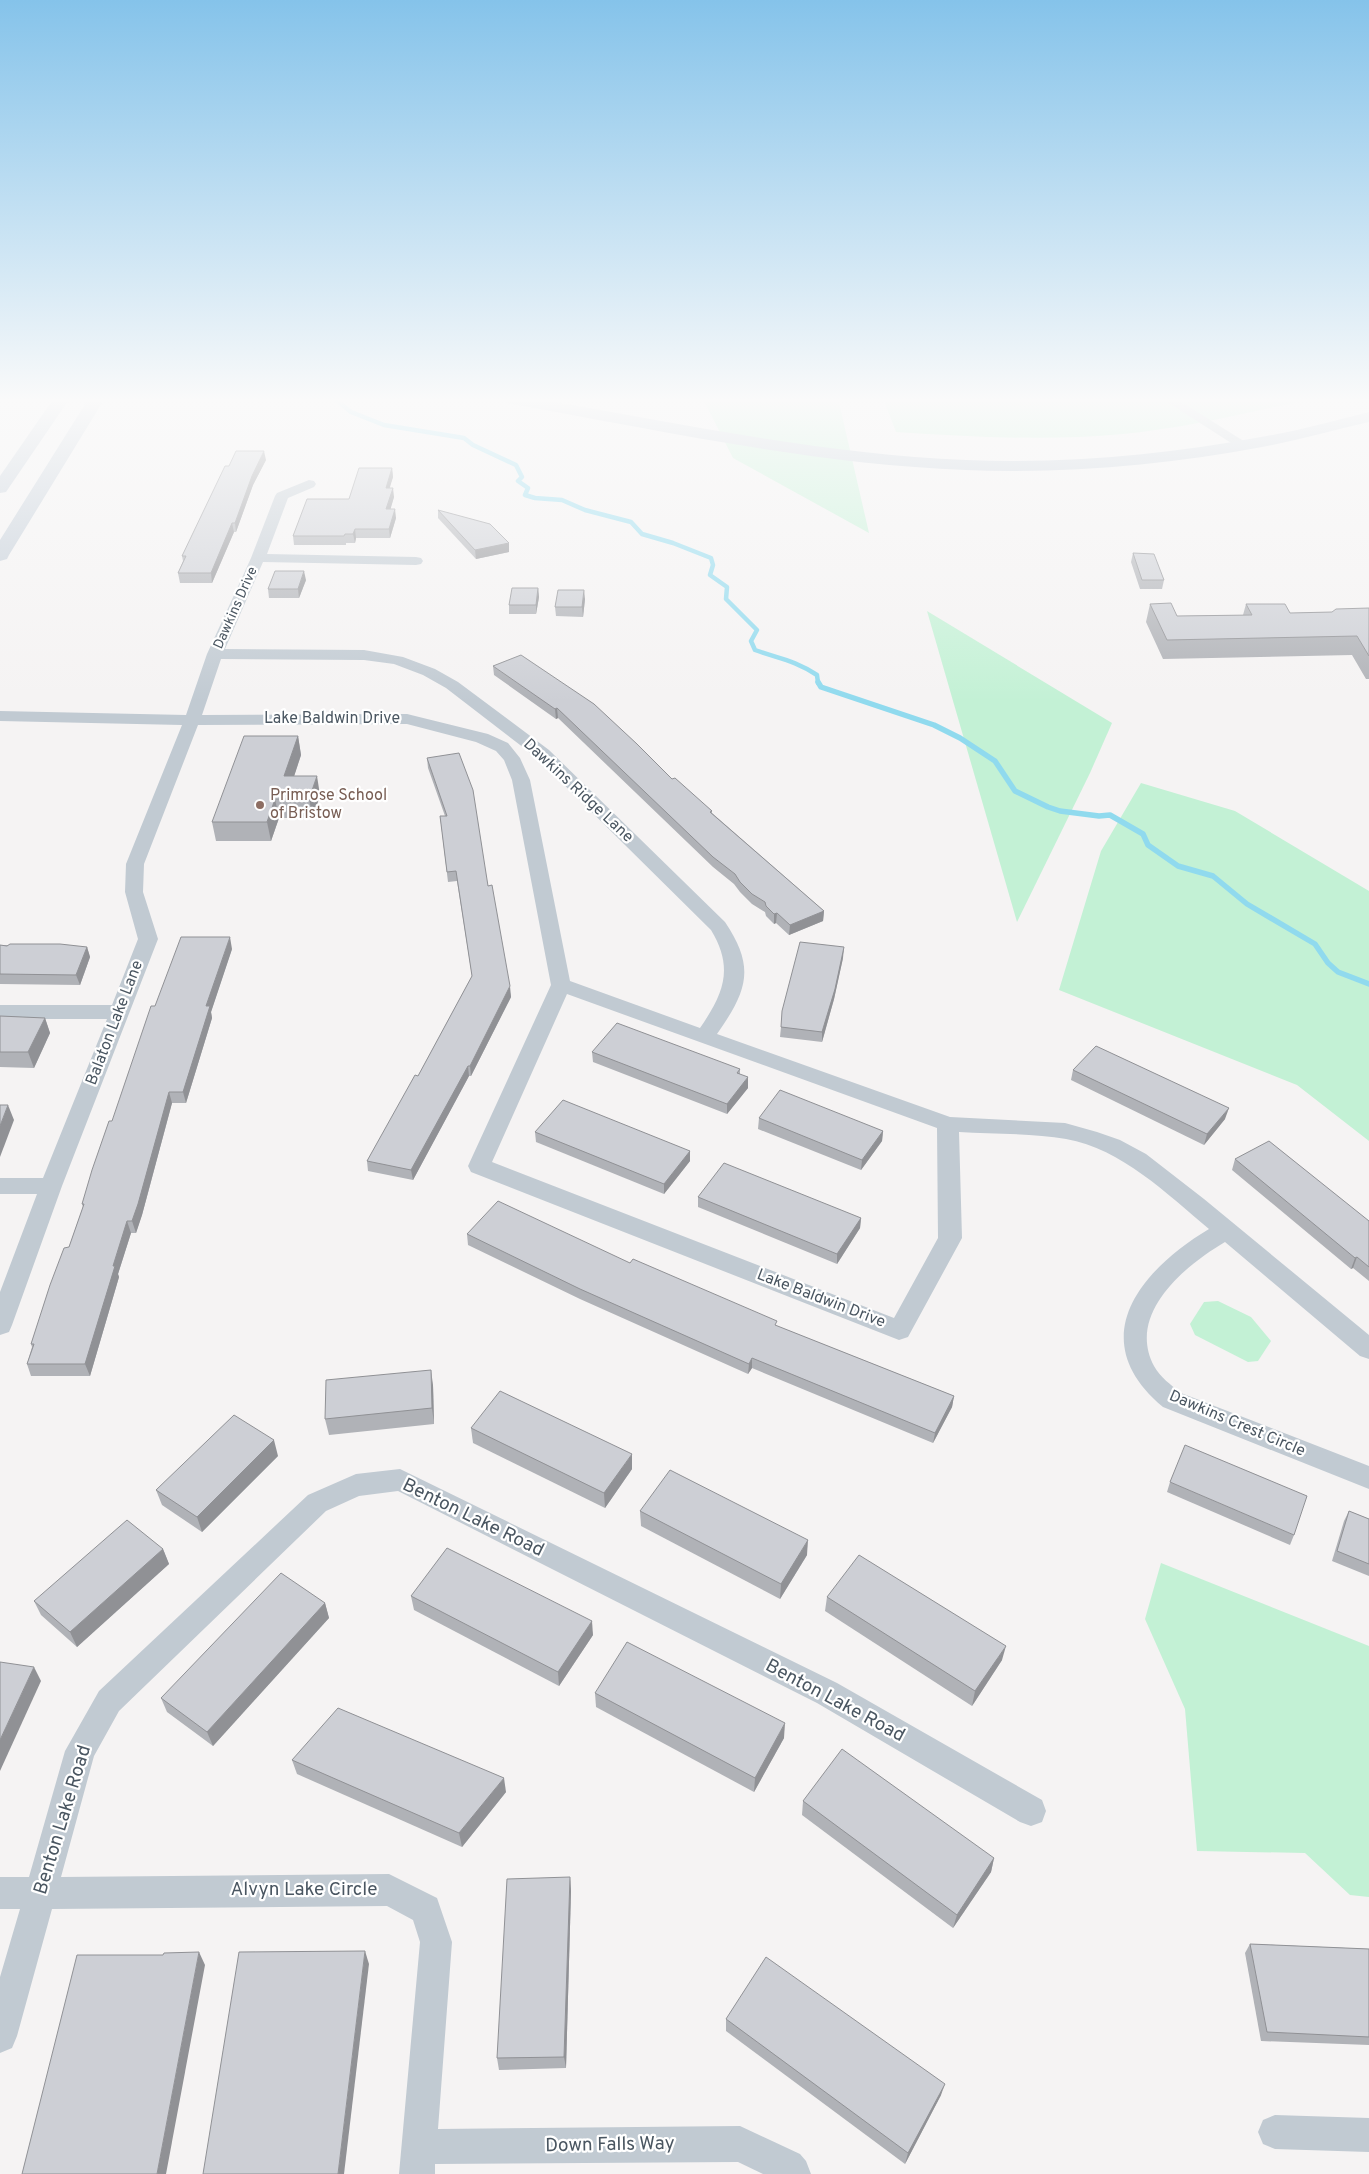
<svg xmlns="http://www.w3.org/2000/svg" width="1369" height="2174" viewBox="0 0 1369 2174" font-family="Overpass,sans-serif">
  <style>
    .green { fill: #c3f1d5 }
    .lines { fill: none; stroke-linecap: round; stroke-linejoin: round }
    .stream-far1 { stroke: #90daee; stroke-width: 4.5 }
    .stream { stroke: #90daee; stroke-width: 5.5 }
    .minor { fill: #c1cad2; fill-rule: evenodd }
    .secondary { fill: #c1cbd6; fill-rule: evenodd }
    .wall { fill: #b0b2b7 }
    .shaded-wall { fill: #909195 }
    .building { fill: #cdcfd5; stroke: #909195 }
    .education-dot { fill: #8d6e63; stroke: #fff; stroke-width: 2 }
    .labels { text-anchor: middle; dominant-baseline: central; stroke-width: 4.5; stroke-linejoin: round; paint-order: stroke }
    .far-street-label { font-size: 14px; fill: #4a5661; stroke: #fff }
    .street-label { font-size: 16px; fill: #4a5661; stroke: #fff }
    .education-label { font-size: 16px; fill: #785e54; stroke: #fff; text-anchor: start }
    .near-street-label { font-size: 19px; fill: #4a5661; stroke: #fff }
  </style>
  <rect width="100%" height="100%" fill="#f5f3f3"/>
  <!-- green -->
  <g class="green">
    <path d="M684,398h154l31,135 -136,-75 -29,-57z"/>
    <path d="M883,398h434c-64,13 -129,30 -194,36 -76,7 -151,3 -227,-2z"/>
    <path d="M927,611l185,112 -22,50 -73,149z"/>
    <path d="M1141,783l94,28 134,80v250l-72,-56 -238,-95 42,-139z"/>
    <path d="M1218,1301l33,16 20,24 -13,20 -10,1 -53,-27 -5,-11 14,-22z"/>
    <path d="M1161,1563l208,83v251l-19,-2 -45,-42 -108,-2 -12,-142 -40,-90z"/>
  </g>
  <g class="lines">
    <!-- stream-far1 -->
    <path class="stream-far1" d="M334,398l17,14 33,13 80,13 9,7 43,20 6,12 -4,4 10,7 -3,7 10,3 27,2 23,10 46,12 11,12 31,9 38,15 2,7 -3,10 17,12 -1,12 31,31 -6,11 4,9c25,9 39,10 62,25l1,8"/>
    <!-- stream -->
    <path class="stream" d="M818,682l3,5 113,38 26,13 35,23 20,30 33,16 12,4 39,5 11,-1 33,19 5,11 30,21 35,10 34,28 68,40 13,19 10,9 31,12"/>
    <!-- minor -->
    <g class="minor">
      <path d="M1161,398h14l75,47 -1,3h-10z"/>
      <path d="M309,480l5,1 2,3 -2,3 -26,11 -21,56 149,3 5,1 2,3 -2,3 -5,1 -153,-3 -38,87 139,1 39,7 32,12 23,13 91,68 176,172c31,46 22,69 -8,112l233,83 115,6 32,9 23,8 26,14 58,45 165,136v24l-9,-3 -135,-114c-39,23 -99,71 -71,124 6,11 17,19 27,27l188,73v23l-206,-82c-80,-67 -24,-136 46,-178 -42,-35 -87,-80 -143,-90 -32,-6 -74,-5 -107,-7l3,106 -54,99 -9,3 -428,-168 -3,-6 83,-181 -39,-205 -8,-20 -8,-9 -20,-9 -69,-18 -209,1 -54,139 -1,28 15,47 -96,247 -50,139 -3,7 -9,3v-43l37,-98h-37v-16h43l64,-159h-107v-14h112l26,-66 -13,-47 1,-28 56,-139 -182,-4v-10l186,4 21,-61 44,-96 24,-62 2,-3zM221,659l143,1 30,4 29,11 23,13 91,70 174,172c23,38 13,63 -11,98l-130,-47 -40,-201 -10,-22 -12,-15 -20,-9 -81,-20 -205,1zM567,994l370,134 1,110 -44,80 -402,-156z"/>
      <path d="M400,1469l437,214 205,117 4,11 -4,11 -11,4 -11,-4 -203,-119 -419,-212 -39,5 -33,15 -207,200 -25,45 -33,121 328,-3 48,24 15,44 -14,187 302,-3 60,28 6,7 5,13h-48l-25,-12 -303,2v10h-36l21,-232 -7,-22 -26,-14 -335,3 -35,127 -5,12 -12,5v-76l20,-68h-20v-32h29l36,-126 34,-60 209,-196 48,-21z"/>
      <path d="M1275,2115l94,3v34l-94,-3 -12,-5 -5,-12 5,-12z"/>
    </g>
    <!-- secondary -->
    <g class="secondary">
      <path d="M54,398h16l-64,94 -6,1v-17z"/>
      <path d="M89,398h16l-96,157 -2,4 -7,2v-21z"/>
      <path d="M499,398h34c144,25 287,56 433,62 98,4 199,-5 295,-23 37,-6 72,-16 108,-25v10c-35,8 -71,18 -107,25 -94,18 -200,27 -296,23 -155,-6 -307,-40 -459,-67l-6,-2z"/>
    </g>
  </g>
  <!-- wall -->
  <g class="wall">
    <path d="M266,460l-13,25 -17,47h-2l-22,51h-32l-2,-10 5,-12 -1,-5 47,-90z"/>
    <path d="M392,468l1,9 -4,11 5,9 -4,12 6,9 -6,20h-34l-1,5h-9v2h-52l-1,-9 56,-37z"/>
    <path d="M438,510l71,33v9l-33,7 -38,-41z"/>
    <path d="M1133,553l31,27 -2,9h-22l-9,-27z"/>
    <path d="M306,580l-7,18h-30l-1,-9z"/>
    <path d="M538,588l1,9 -3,17h-27v-9z"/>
    <path d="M585,599l-2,18 -27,-1 -1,-9z"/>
    <path d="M1150,604l27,12 66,-1 3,-11 44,9 42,-1 37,-4v71h-3l-14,-24 -189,4 -17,-37z"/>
    <path d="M493,666l179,113 40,32v2l112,98 -1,10 -34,14 -13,-12 -2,1 -8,-8 -1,-4 -13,-8 -12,-12 -6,-8 -21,-17 -155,-149 -2,1 -62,-44z"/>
    <path d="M298,736l3,19 -7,21 26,19 -7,23h-34l-8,23h-55l-4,-19z"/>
    <path d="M427,758l61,128 23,111 -40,79h-2l-56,104 -45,-9 -1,-10 51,-85 54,-100 -15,-95 -9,1 -8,-66h5l-17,-48z"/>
    <path d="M0,945l87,2 3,10 -10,28 -80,-1z"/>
    <path d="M232,949l-21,63 1,6 -26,85h-14l-30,112 -6,18h-5l-13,41 1,3 -29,99h-59l-4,-12 5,-17 -1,-3 38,-97 14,-40 -1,-3 73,-198z"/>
    <path d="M843,958l-9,41 -12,43 -42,-5 1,-10z"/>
    <path d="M0,1016l45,2 5,15 -16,35 -34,-1z"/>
    <path d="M592,1052l148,17v5l8,14 -21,26 -134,-52z"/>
    <path d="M1073,1070l152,49 -21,26 -133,-65z"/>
    <path d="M759,1118l124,13 -1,10 -21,29 -103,-41z"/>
    <path d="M535,1132l155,19v10l-26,33 -128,-52z"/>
    <path d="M1235,1159l134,62v60l-16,-13 -2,1 -119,-99z"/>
    <path d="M698,1197l163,21 -1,10 -23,36 -139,-57z"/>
    <path d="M467,1234l310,92 177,70 -2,11 -19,36 -181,-75 -4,6 -168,-75 -112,-54z"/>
    <path d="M433,1385l1,39 -105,11 -4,-16z"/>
    <path d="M471,1428l161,41 -27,39 -132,-65z"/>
    <path d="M278,1456l-76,76 -40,-27 -6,-15z"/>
    <path d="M1170,1482l124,53 -4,10 -123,-53z"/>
    <path d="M640,1511l167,44 -27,44 -139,-73z"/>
    <path d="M1349,1511l20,8v57l-37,-15 12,-40z"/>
    <path d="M163,1549l6,15 -92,83 -36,-32 -7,-14z"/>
    <path d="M411,1596l182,39 -34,51 -145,-76z"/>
    <path d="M827,1597l175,63 -30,46 -147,-95z"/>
    <path d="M325,1603l4,15 -116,128 -46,-34 -6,-14z"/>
    <path d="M595,1693l189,45 -30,54 -158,-85z"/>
    <path d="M292,1760l214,32 -44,55 -165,-73z"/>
    <path d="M803,1801l191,57 -3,14 -38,56 -151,-113z"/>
    <path d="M570,1877l1,14 -5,177 -67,2 -2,-12z"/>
    <path d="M1250,1944l119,5v96l-108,-4 -16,-88z"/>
    <path d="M726,2019l215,76 -36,69 -179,-133z"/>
  </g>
  <!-- shaded-wall -->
  <g class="shaded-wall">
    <path d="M264,451l2,9 -13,25 -17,47 -1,-9 17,-47z"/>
    <path d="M392,468l1,9 -6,20 -1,-9z"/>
    <path d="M393,488l1,9 -6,21 -2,-9z"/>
    <path d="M395,509l1,9 -6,20 -1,-9z"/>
    <path d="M232,523l2,9 -22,51 -1,-10z"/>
    <path d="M355,529l1,9 -1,5 -2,-9z"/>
    <path d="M509,543v9l-33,7 -1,-9z"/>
    <path d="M304,571l2,9 -7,18 -1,-9z"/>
    <path d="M538,588l1,9 -3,17v-9z"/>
    <path d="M584,590l1,9 -2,18 -1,-10z"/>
    <path d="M557,708l1,10 -2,1 -1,-10z"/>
    <path d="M298,736l3,19 -13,40 -4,-19z"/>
    <path d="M317,776l3,19 -7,23 -4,-19z"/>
    <path d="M275,799l4,19 -8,23 -4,-19z"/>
    <path d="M824,911l-1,10 -34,14 1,-10z"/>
    <path d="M777,913l-1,10 -2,1v-10z"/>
    <path d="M230,937l2,12 -21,63 1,6 -26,85 -3,-11 23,-86z"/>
    <path d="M87,947l3,10 -10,28 -4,-10z"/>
    <path d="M844,947l-1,11 -9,41 -12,43v-10z"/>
    <path d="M510,986l1,11 -40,79 -1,-10z"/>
    <path d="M45,1018l5,15 -16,35 -6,-16z"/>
    <path d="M468,1066l1,10 -56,104 -2,-10z"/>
    <path d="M748,1077v11l-21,26v-10z"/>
    <path d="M169,1092l3,11 -30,112 -6,18 -4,-12z"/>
    <path d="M8,1105l6,15 -14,37v-31z"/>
    <path d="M1229,1108l-4,11 -21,26 3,-11z"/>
    <path d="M883,1131l-1,10 -21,29 1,-10z"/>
    <path d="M690,1151v10l-26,33v-10z"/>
    <path d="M861,1218l-1,10 -23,36v-10z"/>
    <path d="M127,1221l4,12 -13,41 1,3 -29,99 -5,-12 28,-98z"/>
    <path d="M1357,1257l-4,11 -2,1 4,-11z"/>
    <path d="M752,1358v10l-4,6 1,-10z"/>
    <path d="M431,1370l2,15 1,39 -2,-16z"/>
    <path d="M954,1396l-2,11 -19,36 2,-10z"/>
    <path d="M274,1440l4,16 -76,76 -5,-15z"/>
    <path d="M632,1454v15l-27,39 -1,-15z"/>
    <path d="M808,1540l-1,15 -27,44 1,-15z"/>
    <path d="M163,1549l6,15 -92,83 -7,-15z"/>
    <path d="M325,1603l4,15 -116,128 -6,-14z"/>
    <path d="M592,1621l1,14 -34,51 -1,-14z"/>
    <path d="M1006,1646l-4,14 -30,46 3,-15z"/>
    <path d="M34,1667l7,14 -41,90v-31z"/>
    <path d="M785,1723l-1,15 -30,54 1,-14z"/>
    <path d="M504,1778l2,14 -44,55 -3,-14z"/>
    <path d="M994,1858l-3,14 -38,56 4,-13z"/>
    <path d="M570,1877l1,14 -5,177 -2,-11z"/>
    <path d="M365,1951l4,13 -25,210h-6z"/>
    <path d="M199,1952l6,13 -39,209h-9z"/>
    <path d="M945,2084l-4,11 -36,69 3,-11z"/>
  </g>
  <!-- building -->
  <g class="building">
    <path d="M236,451h28l-12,25 -17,47h-3l-21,50h-33l8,-17h-4l43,-90h4z"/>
    <path d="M359,468h33l-6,20h7l-7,21h9l-6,20h-34l-2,5h-8l-1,2h-51l14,-37h42z"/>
    <path d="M438,510l52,14 19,19 -34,7z"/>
    <path d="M1133,553l21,1 10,26h-22z"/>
    <path d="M275,571h29l-6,18h-30z"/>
    <path d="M512,588h26l-2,17h-27z"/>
    <path d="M558,590h26l-2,17h-27z"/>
    <path d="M1171,603l6,13 75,-1 -6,-11h39l5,9 42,-1 4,-3 33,-1v48l-12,-20 -190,4 -17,-36z"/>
    <path d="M521,655l73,49 43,40 35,35 3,-1 37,33 -2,1 114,99 -34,14 -13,-12 -3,1 -8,-8 -1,-4 -13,-8 -12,-12 -5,-8 -22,-17 -156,-149 -2,1 -62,-43z"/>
    <path d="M244,736h54l-14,40h33l-8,23h-34l-8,23h-55z"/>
    <path d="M459,753l14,37 15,96 4,-1 18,101 -40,80h-2l-57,104 -44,-9 48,-86 3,1 54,-100 -16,-105 -9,1 -7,-56h7l-20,-58z"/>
    <path d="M181,937h49l-24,69h4l-27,86h-14l-31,112 -6,17h-5l-14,45h2l-30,98h-58l7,-20h-3l19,-59 14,-37 5,-1 15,-43h-2l10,-34 17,-49h3l39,-115h4z"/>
    <path d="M800,942l44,5 -9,42 -13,43 -41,-5 1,-16z"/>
    <path d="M10,944h50l27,3 -11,28 -76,-1v-29l7,1z"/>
    <path d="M0,1016l45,2 -17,34h-28z"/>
    <path d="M617,1023l123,46 -3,4 11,4 -21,27 -135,-52z"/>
    <path d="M1096,1046l133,62 -22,26 -134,-64z"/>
    <path d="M780,1090l103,41 -21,29 -103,-42z"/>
    <path d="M563,1100l127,51 -26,33 -129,-52z"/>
    <path d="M0,1105h8l-8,21z"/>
    <path d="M1269,1141l100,80v46l-12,-10 -2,1 -120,-99z"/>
    <path d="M724,1163l137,55 -24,36 -139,-57z"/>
    <path d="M498,1201l132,62 3,-4 144,62 -2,4 179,71 -19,37 -183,-75 -3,6 -169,-75 -113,-55z"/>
    <path d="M431,1370l1,38 -107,11 1,-39z"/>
    <path d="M500,1391l132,63 -28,39 -133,-65z"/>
    <path d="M234,1415l40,25 -77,77 -41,-27z"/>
    <path d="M1185,1445l122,51 -13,39 -124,-53z"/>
    <path d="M670,1470l138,70 -27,44 -141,-73z"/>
    <path d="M1349,1511l20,8v45l-32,-13z"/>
    <path d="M127,1520l36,29 -93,83 -36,-31z"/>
    <path d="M447,1548l145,73 -34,51 -147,-76z"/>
    <path d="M859,1555l147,91 -31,45 -148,-94z"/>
    <path d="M281,1573l44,30 -118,129 -46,-34z"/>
    <path d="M627,1642l158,81 -30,55 -160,-85z"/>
    <path d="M0,1662l34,5 -34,73z"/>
    <path d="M338,1708l166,70 -45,55 -167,-73z"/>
    <path d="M842,1749l152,109 -37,57 -154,-114z"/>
    <path d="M570,1877l-6,180 -67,1 10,-179z"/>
    <path d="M1250,1944l119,5v88l-102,-5z"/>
    <path d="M365,1951l-27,223h-135l36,-222z"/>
    <path d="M199,1952l-42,222h-135l55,-219h86l1,-2z"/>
    <path d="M766,1957l179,127 -37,69 -182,-134z"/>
  </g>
  <!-- sky -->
  <linearGradient id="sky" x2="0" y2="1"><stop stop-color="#85c3ea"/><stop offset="0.57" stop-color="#fafafa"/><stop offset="1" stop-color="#fafafa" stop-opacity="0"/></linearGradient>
  <rect width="1369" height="702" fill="url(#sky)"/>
  <!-- markers -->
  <circle class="education-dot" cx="260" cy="805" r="5"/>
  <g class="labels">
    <!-- far-street labels -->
    <g class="far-street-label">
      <text transform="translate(236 608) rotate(-66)">Dawkins Drive</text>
    </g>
    <!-- street labels -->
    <g class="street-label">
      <text x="332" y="719">Lake Baldwin Drive</text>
      <text transform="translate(578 791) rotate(43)">Dawkins Ridge Lane</text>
      <text transform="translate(115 1023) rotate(-69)">Balaton Lake Lane</text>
      <text transform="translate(821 1299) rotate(21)">Lake Baldwin Drive</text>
      <text transform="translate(1237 1424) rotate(23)">Dawkins Crest Circle</text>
    </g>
    <!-- education labels -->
    <g class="education-label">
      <text x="270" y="796">Primrose School<tspan x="270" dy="18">of Bristow</tspan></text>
    </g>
    <!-- near-street labels -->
    <g class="near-street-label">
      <text transform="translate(473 1518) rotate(26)">Benton Lake Road</text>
      <text transform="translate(835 1701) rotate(28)">Benton Lake Road</text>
      <text transform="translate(63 1820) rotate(-73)">Benton Lake Road</text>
      <text x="304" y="1890">Alvyn Lake Circle</text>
      <text transform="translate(610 2145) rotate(-1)">Down Falls Way</text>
    </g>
  </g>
</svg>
